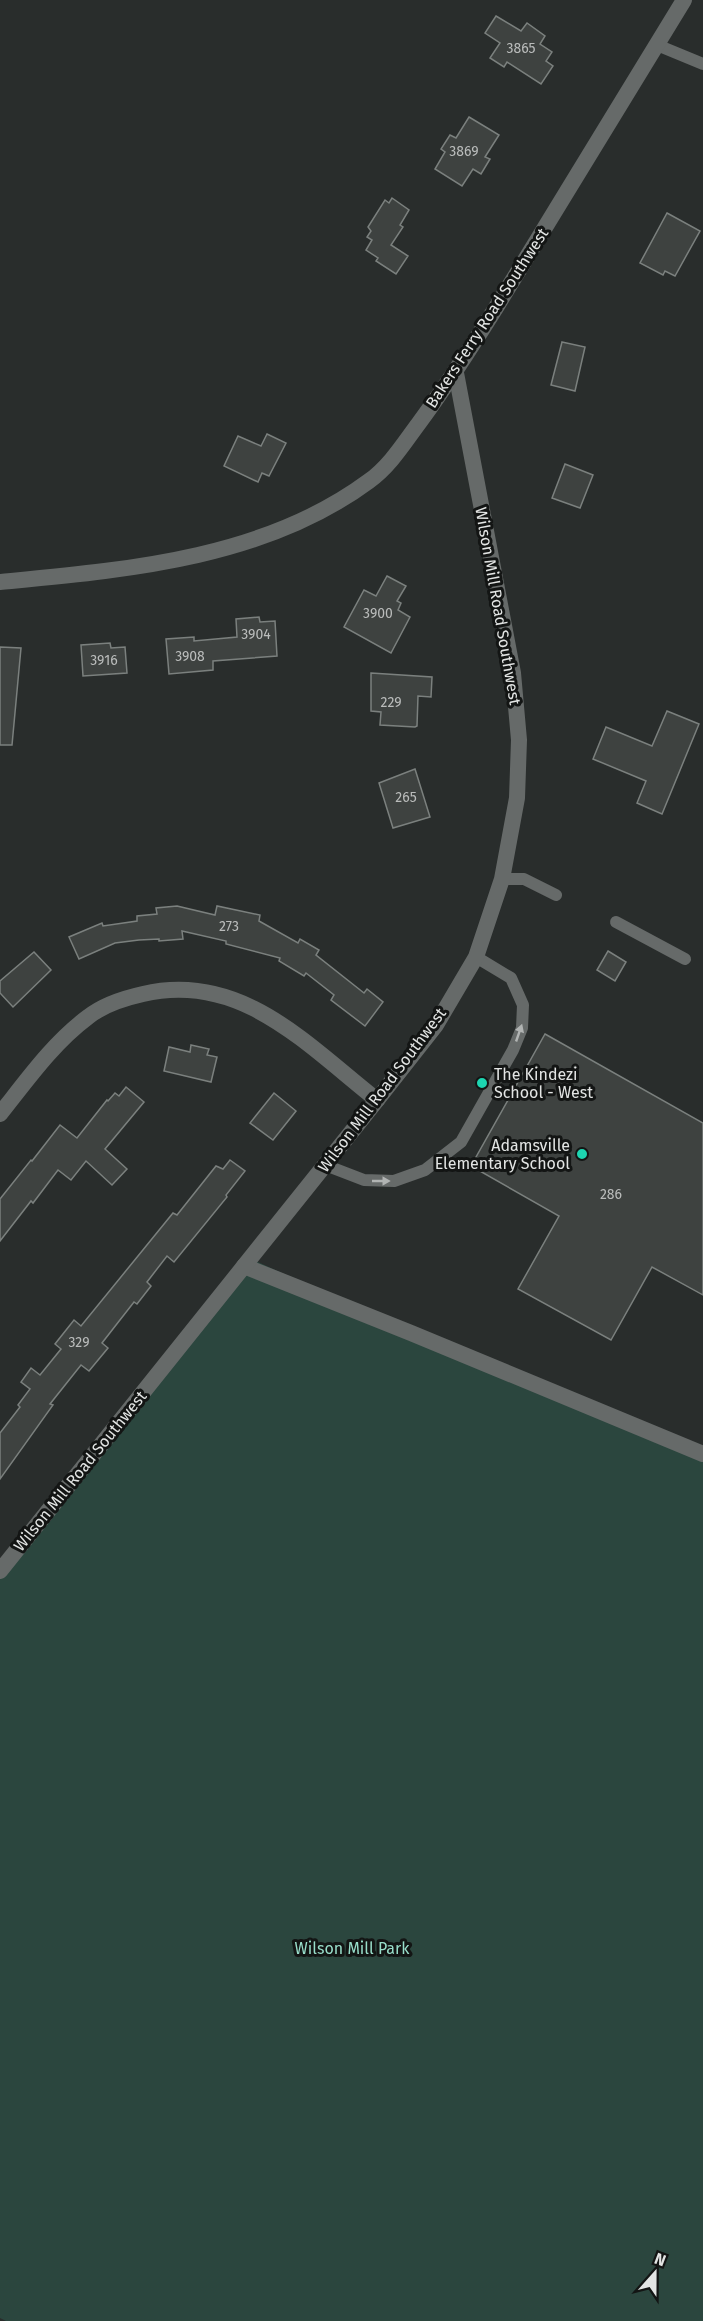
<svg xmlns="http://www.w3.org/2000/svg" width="703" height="2321" viewBox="0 0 703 2321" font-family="'Fira Sans',sans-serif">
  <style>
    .green { fill: #2b463e }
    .building { fill: #3e4240; stroke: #7b807e; stroke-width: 1.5 }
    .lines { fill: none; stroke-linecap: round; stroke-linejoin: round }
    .service { stroke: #666a69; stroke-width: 12 }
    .minor { stroke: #666a69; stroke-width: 16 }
    .tertiary { stroke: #666a69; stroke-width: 16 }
    .oneway { fill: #b1b4b3 }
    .poi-dot { fill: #1dd5b1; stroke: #131514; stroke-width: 2 }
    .labels { text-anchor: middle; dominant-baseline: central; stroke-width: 6; stroke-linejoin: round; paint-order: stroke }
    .number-label { font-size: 14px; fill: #babcbb }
    .street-label { font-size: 16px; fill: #e3e5e4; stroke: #131514 }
    .poi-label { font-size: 16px; fill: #e3e5e4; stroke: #131514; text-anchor: start }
    .park-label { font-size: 16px; fill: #98deca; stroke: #131514 }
  </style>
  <rect width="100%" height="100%" fill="#292d2c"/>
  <!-- green -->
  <path class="green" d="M249,1258l321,146 133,51v866h-697l-6,-3v-740z"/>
  <!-- building -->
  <g class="building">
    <path d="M496,16l25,15 6,-8 18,13 -5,8 12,8 -6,9 7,5 -12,18 -34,-22 -3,5 -14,-9 10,-15 -15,-10z"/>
    <path d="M469,117l30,18 -14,22 5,2 -9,15 -8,-5 -11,17 -27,-17 10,-17 -4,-3 9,-14 6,3z"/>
    <path d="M392,198l17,12 -9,15 3,2 -12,18 17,11 -12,18 -20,-13 2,-3 -12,-8 6,-10 -5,-3 4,-6 -3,-4 17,-27 4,3z"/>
    <path d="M667,213l33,18 -25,45 -10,-5 -2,4 -23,-12z"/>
    <path d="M562,342l23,5 -10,44 -24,-6z"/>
    <path d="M267,434l19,9 -17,33 -7,-3 -4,9 -34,-16 14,-30 23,10z"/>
    <path d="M565,464l28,11 -13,33 -28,-10z"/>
    <path d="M387,576l19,10 -9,15 4,2 -3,7 12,7 -19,36 -47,-26 20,-37 12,6z"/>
    <path d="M259,617l1,5 15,-1 2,35 -64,5v9l-44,4 -3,-35 28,-2v4l43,-4 -1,-18z"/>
    <path d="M110,643l1,5 14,-1 2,26 -44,3 -2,-31z"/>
    <path d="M0,647l21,1 -9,97h-12z"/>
    <path d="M371,673l61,4 -1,20 -13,-1 -1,30 -2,1 -35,-2 1,-13 -10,-1z"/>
    <path d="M667,711l32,13 -37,90 -25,-11 9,-22 -53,-22 13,-32 46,19z"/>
    <path d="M415,769l15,48 -37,11 -14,-45z"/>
    <path d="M177,906l38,9 2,-9 43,9 -1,6 39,22 2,-4 19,11 -3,5 48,38 3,-4 16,13 -18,24 -34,-26 3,-5 -28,-22 -2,3 -25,-15 1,-3 -54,-14v-3l-44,-10 1,8 -24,2v-2l-20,1 -24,3 -36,16 -10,-22 33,-14 1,3 34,-5v-5l20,-2 -1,-6z"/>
    <path d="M608,951l18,11 -11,19 -18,-11z"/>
    <path d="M34,952l17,18 -38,37 -13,-14v-12z"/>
    <path d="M545,1034l158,89v172l-51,-28 -41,73 -93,-51 41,-73 -88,-50z"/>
    <path d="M191,1045l18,4 -2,6 10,2 -6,25 -47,-11 5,-24 21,5z"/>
    <path d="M126,1087l18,15 -39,47 22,20 -15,16 -26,-24 -15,19 -13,-10 -25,33 -2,-2 -31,40v-42l31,-39 1,1 28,-36 17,13 30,-38 1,1 7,-8 4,3z"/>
    <path d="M274,1093l22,18 -23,29 -23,-17z"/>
    <path d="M230,1160l15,11 -19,24 1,2 -53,65 -7,-6 -20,26 4,4 -14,18 -3,-2 -32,41 6,5 -19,23 -8,-6 -31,39 3,1 -53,74v-46l20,-26 -2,-2 12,-16 -9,-7 10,-14 9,7 21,-26 -6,-5 19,-24 7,6 92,-113 4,2 39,-49 7,3z"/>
  </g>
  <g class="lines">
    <!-- service -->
    <g class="service">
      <path d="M657,45l46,19"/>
      <path d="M502,879h22l32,16"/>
      <path d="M616,922l69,37"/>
      <path d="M325,1165l39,15 30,1 31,-11 36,-28 52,-92 9,-22 1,-23 -12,-27 -35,-21"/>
    </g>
    <!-- minor -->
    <g class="minor">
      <path d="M0,1114c27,-34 53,-71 88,-97 15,-12 37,-19 55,-23 98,-23 164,51 234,106"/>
      <path d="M244,1266l167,67 292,121"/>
      <path d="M0,1571l377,-471 59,-75 40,-68 26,-78 15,-81 2,-58 -6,-67 -57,-300"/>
    </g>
    <!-- tertiary -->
    <path class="tertiary" d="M0,582c126,-12 264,-23 369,-101 21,-15 35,-38 50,-58 28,-38 53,-77 78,-117 63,-102 125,-204 187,-306"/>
  </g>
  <!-- one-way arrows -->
  <defs><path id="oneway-solid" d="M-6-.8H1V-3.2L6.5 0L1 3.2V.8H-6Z" transform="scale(1.5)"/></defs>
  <g class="oneway">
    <use href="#oneway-solid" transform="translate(519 1033) rotate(-71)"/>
    <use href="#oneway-solid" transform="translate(381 1181)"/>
  </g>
  <!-- markers -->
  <g class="poi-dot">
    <circle cx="482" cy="1083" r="6"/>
    <circle cx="582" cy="1154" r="6"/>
  </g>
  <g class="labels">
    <!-- number labels -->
    <g class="number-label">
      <text x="521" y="48">3865</text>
      <text x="464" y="151">3869</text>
      <text x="378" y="613">3900</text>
      <text x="256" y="634">3904</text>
      <text x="190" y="656">3908</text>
      <text x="104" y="660">3916</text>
      <text x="391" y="702">229</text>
      <text x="406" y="797">265</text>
      <text x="229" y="926">273</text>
      <text x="611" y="1194">286</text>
      <text x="79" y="1342">329</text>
    </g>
    <!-- street labels -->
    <g class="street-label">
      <text transform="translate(487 318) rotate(-57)">Bakers Ferry Road Southwest</text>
      <text transform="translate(498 606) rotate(80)">Wilson Mill Road Southwest</text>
      <text transform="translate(382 1090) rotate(-53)">Wilson Mill Road Southwest</text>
      <text transform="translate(80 1471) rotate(-51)">Wilson Mill Road Southwest</text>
    </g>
    <!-- poi labels -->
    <g class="poi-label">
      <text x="494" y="1074">The Kindezi<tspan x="494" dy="18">School - West</tspan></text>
      <text x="570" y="1145" text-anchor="end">Adamsville<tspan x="570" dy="18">Elementary School</tspan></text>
    </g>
    <!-- park labels -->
    <g class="park-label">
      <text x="352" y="1948">Wilson Mill Park</text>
    </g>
  </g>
  <!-- north arrow -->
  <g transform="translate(655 2273) rotate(21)" stroke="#131514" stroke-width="4.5" paint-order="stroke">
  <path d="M0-4.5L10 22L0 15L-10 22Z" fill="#e3e5e4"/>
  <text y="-9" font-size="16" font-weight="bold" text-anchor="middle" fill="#e3e5e4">N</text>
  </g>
</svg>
